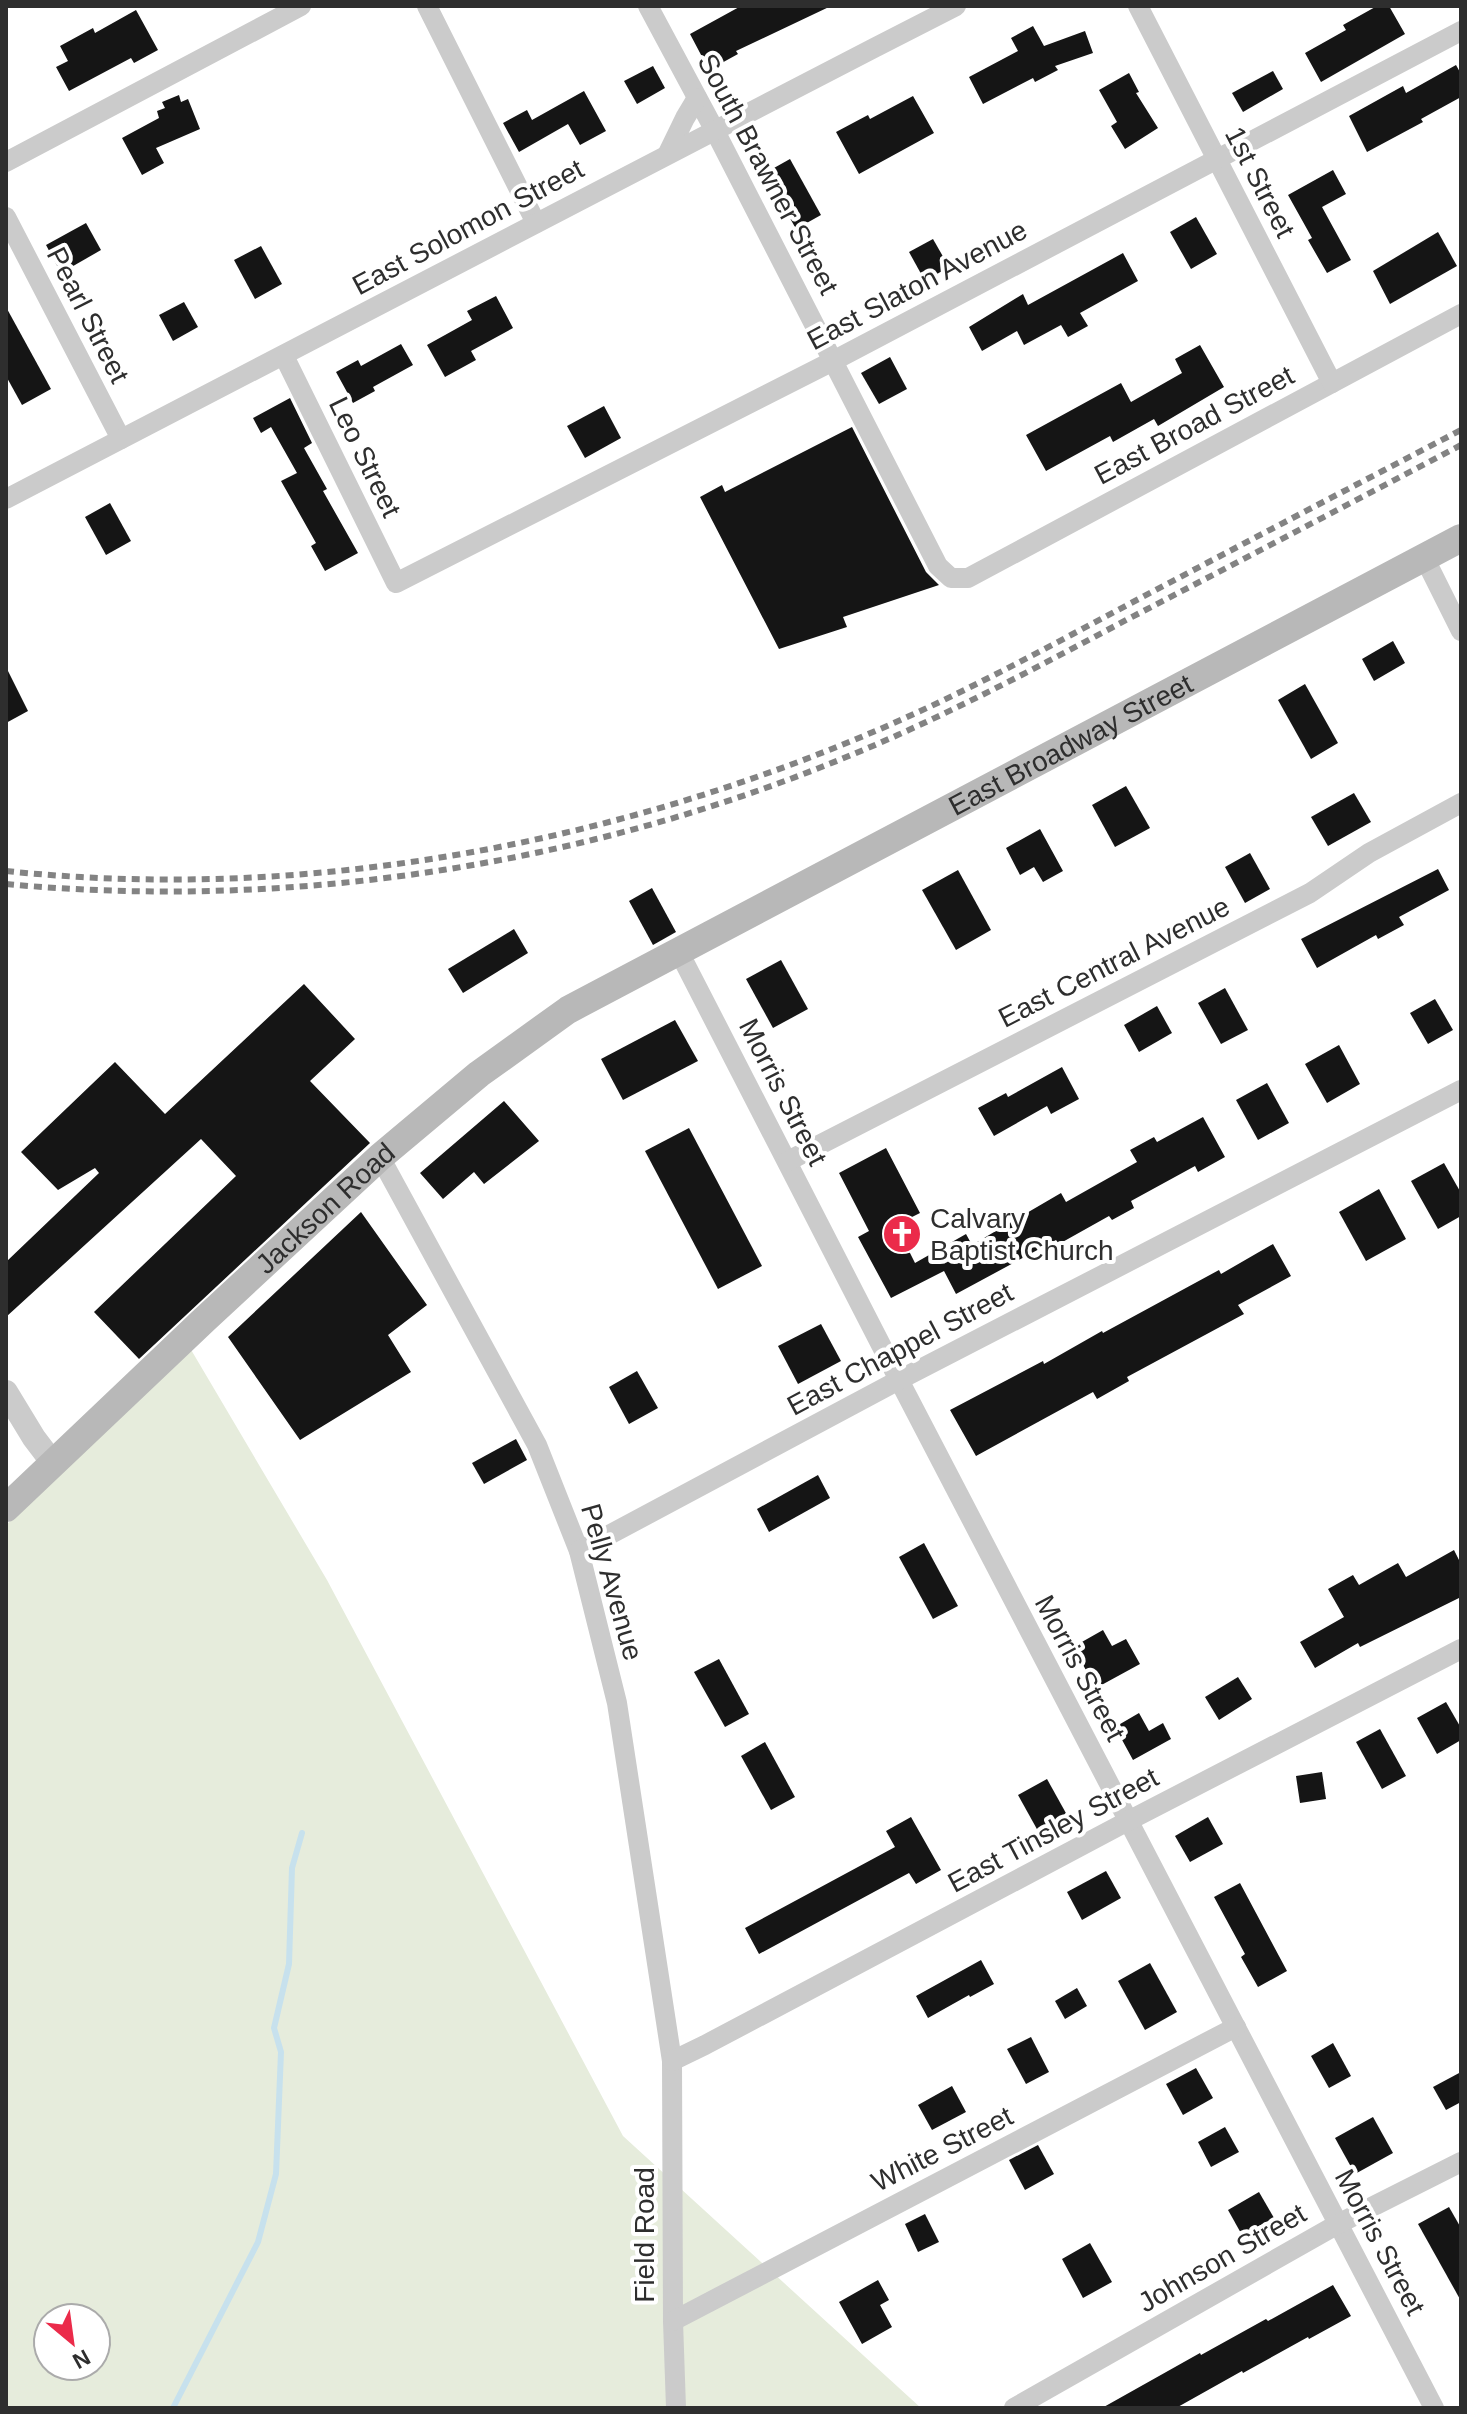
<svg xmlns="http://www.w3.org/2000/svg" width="1467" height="2414" viewBox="0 0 1467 2414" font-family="Helvetica,sans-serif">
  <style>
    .green { fill: #e6ecdc; fill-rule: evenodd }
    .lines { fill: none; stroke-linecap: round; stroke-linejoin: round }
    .stream { stroke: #c7e1ed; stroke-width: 6 }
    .building { fill: #151515 }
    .minor { stroke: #cbcbcb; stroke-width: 20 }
    .tertiary { stroke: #cbcbcb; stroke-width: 24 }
    .secondary { stroke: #b8b8b8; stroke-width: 28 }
    .rail { stroke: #838383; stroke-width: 6; stroke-dasharray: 8 6; stroke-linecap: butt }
    .labels { text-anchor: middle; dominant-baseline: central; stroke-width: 8; stroke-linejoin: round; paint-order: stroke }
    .street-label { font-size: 28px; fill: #2e2e2e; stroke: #fff }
    .poi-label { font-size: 28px; fill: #2e2e2e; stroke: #fff; text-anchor: start }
  </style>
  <rect width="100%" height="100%" fill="#fff"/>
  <!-- green -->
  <path class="green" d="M190,1348l137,232 296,556 298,272h-915v-883zM48,2318h48v48h-48z"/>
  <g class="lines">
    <!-- stream -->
    <path class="stream" d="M173,2408l85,-166 18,-68 5,-122 -7,-24 15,-64 3,-96 10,-35"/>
  </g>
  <!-- building -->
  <g class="building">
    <path d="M741,6h90l-95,45 2,3 -29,16 -19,-36z"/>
    <path d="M1377,6h12l16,28 -84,48 -16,-29 41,-23 -3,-5z"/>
    <path d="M136,10l22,40 -24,13 -3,-5 -62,33 -13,-24 12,-6 -8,-15 33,-18 2,5z"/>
    <path d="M1033,26l11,20 41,-15 8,22 -38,13 3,4 -23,12 -2,-4 -50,26 -14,-27 49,-26 -7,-13z"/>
    <path d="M1456,65l5,9v23l-40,22 2,3 -56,30 -18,-36 54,-30 3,7z"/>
    <path d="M653,66l12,22 -28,16 -13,-23z"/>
    <path d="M1273,71l10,18 -40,23 -11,-19z"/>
    <path d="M1129,73l10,19 -3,1 22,35 -33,21 -14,-23 6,-4 -18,-32z"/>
    <path d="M584,91l22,40 -26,14 -12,-21 -49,28 -16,-29 24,-13 5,10z"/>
    <path d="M179,95l2,7 7,-3 12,30 -44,19 8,15 -22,12 -20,-37 37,-20 -2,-7 8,-3 -3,-6z"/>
    <path d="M913,96l21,37 -75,41 -23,-42 32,-17 2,4z"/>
    <path d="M790,159l31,56 -25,14 -31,-56z"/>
    <path d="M1333,170l13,24 -24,13 29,53 -24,13 -19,-33 4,-2 -24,-43z"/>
    <path d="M1196,217l21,37 -26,15 -21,-37z"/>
    <path d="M86,223l15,27 -40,23 -15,-28z"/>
    <path d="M1438,232l19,34 -67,38 -17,-33z"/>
    <path d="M933,239l16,28 -24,14 -16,-29z"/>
    <path d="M261,246l21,38 -27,15 -21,-39z"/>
    <path d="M1123,253l15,28 -58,32 8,13 -20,11 -7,-12 -37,20 -7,-14 -35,20 -13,-24 54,-33 5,11z"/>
    <path d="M496,296l17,32 -42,23 5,9 -31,17 -18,-32 45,-25 -5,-9z"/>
    <path d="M184,302l14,25 -25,14 -14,-26z"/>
    <path d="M6,307l45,82 -29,16 -16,-29z"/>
    <path d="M401,344l12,21 -40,22 2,4 -22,12 -17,-31 22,-12 3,6z"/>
    <path d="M1200,345l24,42 -66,39 -4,-7 -41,23 -3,-6 -64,35 -20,-36 95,-52 10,19 51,-29 -7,-14z"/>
    <path d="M890,357l17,32 -28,15 -18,-31z"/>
    <path d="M290,398l22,45 -8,5 23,41 -4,2 35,62 -33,18 -14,-25 5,-3 -35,-62 16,-8 -26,-46 -10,6 -8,-15z"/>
    <path d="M604,406l17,32 -36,20 -18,-32z"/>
    <path d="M852,427l74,145 13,13 -96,32 4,10 -68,22 -79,-152 22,-12 3,7z"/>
    <path d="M110,503l21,38 -25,14 -21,-38z"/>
    <path d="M1393,641l12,22 -31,18 -12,-22z"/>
    <path d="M6,667l22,44 -22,12z"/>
    <path d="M1305,684l33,59 -27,16 -33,-59z"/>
    <path d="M1126,786l24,42 -35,19 -23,-42z"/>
    <path d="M1354,793l17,29 -43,24 -17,-29z"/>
    <path d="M1040,829l23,42 -20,11 -9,-15 -14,8 -14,-27z"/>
    <path d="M1250,853l20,36 -25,14 -20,-36z"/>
    <path d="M1438,869l11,21 -50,27 5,8 -26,14 -2,-4 -59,33 -16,-29z"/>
    <path d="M958,870l33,60 -35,20 -34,-60z"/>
    <path d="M652,888l24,44 -23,13 -24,-44z"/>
    <path d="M514,929l14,24 -65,40 -15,-24z"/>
    <path d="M781,960l27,49 -35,19 -27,-49z"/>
    <path d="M304,984l51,55 -45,42 60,62 -231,216 -45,-47 142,-136 -35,-37 -195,178v-55l93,-89 -4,-5 -37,22 -37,-38 94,-90 50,52z"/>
    <path d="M1225,988l23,42 -27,14 -23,-41z"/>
    <path d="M1435,999l18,31 -25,14 -18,-31z"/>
    <path d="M1157,1006l15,27 -33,19 -15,-27z"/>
    <path d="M675,1020l23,41 -75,39 -22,-41z"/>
    <path d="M1339,1045l21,39 -33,19 -22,-39z"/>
    <path d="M1062,1067l17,32 -28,15 -4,-8 -53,30 -16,-28 28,-15 2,4z"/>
    <path d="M1267,1083l22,40 -31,17 -22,-40z"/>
    <path d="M504,1101l35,40 -55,43 -10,-12 -31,27 -23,-26z"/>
    <path d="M1203,1117l22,40 -27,15 -3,-6 -64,35 3,7 -22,12 -3,-4 -50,28 -3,-4 -100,54 -12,-23 -53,27 -33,-61 11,-6 -30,-58 47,-25 34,65 -24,12 19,38 51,-29 6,11 89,-52 5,9 71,-40 -7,-12 24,-13 3,5z"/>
    <path d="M689,1128l73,138 -44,23 -73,-138z"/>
    <path d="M1444,1163l17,30v23l-23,13 -27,-48z"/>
    <path d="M1379,1189l27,50 -40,22 -27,-49z"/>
    <path d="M361,1212l66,93 -39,30 23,37 -111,68 -72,-103z"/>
    <path d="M1273,1244l18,32 -53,29 6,9 -117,63 2,4 -32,18 -4,-7 -117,64 -26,-46 93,-49 1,3 58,-33 1,2 116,-63 2,4z"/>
    <path d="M821,1324l20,37 -43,23 -20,-38z"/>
    <path d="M637,1371l21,37 -29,16 -20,-37z"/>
    <path d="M516,1439l11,21 -43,24 -12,-21z"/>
    <path d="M818,1475l12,23 -61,34 -12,-23z"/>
    <path d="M924,1543l34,63 -25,13 -34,-62z"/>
    <path d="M1454,1550l7,14v33l-101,50 -2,-4 -43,25 -15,-26 44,-25 -16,-28 25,-14 6,10 39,-22 8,14z"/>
    <path d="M1103,1630l9,16 14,-7 14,25 -44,24 -23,-41z"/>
    <path d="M719,1659l30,55 -24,13 -31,-55z"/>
    <path d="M1238,1677l14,22 -33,21 -14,-23z"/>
    <path d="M1446,1702l15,26v12l-24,14 -20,-36z"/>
    <path d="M1139,1713l10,18 14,-8 8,16 -38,21 -18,-33z"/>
    <path d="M1380,1729l26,47 -24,13 -26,-47z"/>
    <path d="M765,1742l30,55 -24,13 -30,-54z"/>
    <path d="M1322,1772l4,27 -26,4 -4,-27z"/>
    <path d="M1047,1779l20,36 -29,16 -20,-36z"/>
    <path d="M911,1817l30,53 -25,14 -7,-11 -150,81 -14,-26 150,-81 -9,-16z"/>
    <path d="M1208,1817l15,27 -33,18 -15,-26z"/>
    <path d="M1106,1871l15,27 -39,22 -15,-28z"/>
    <path d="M1240,1883l47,88 -29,16 -17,-30 4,-3 -31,-57z"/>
    <path d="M981,1960l13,24 -24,13 -1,-2 -41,23 -12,-22z"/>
    <path d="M1150,1963l27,49 -32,18 -27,-49z"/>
    <path d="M1077,1988l10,18 -22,13 -10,-18z"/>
    <path d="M1031,2037l18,35 -23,12 -19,-35z"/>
    <path d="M1333,2043l18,33 -22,12 -18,-32z"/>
    <path d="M1196,2068l17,30 -30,17 -17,-31z"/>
    <path d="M1461,2072v30l-15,8 -13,-23z"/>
    <path d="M952,2086l14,26 -34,18 -14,-25z"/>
    <path d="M1373,2117l20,36 -38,21 -20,-36z"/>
    <path d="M1225,2127l14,25 -28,15 -13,-25z"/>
    <path d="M1038,2145l16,29 -29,16 -16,-30z"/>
    <path d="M1259,2192l15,26 -32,17 -14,-25z"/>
    <path d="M1449,2207l12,21v73l-43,-77z"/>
    <path d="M925,2214l14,28 -21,10 -13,-28z"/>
    <path d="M1090,2243l22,39 -29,16 -21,-39z"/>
    <path d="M878,2280l11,20 -9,5 12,22 -30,17 -23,-42z"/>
    <path d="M1333,2285l18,31 -42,23 -1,-2 -65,36 -1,-2 -66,37h-74l98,-55 1,2 65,-36 2,2z"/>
  </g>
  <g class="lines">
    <!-- minor -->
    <g class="minor">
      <path d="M427,6l109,217"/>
      <path d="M648,6l66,123 224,437 13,12h17l493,-264"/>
      <path d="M1138,6l194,377"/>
      <path d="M668,153l17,-35 12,-20"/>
      <path d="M6,162l295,-156"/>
      <path d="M6,217l115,222"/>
      <path d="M284,356l112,227 437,-222 628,-330"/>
      <path d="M6,499c316,-165 632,-331 950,-493"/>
      <path d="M1424,557l37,74"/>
      <path d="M679,952l220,428 535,1028"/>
      <path d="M380,1157l157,288 42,106 38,152 55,358 1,260 3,87"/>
      <path d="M788,1161l522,-268 59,-40 92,-50"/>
      <path d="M579,1551l320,-171 562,-290"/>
      <path d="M672,2061l33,-16 423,-224 333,-172"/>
      <path d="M673,2321l563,-294"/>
      <path d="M1014,2408l324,-184 123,-62"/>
    </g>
    <!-- tertiary -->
    <path class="tertiary" d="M6,1392l28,46 19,25"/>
    <!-- secondary -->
    <path class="secondary" id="s1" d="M6,1508l198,-188 176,-163 99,-83 89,-64 893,-472"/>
    <!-- rail -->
    <g class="rail">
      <path d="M6,871c294,31 596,-24 867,-139 83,-35 164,-79 243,-121 115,-61 230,-121 345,-181"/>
      <path d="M6,884c279,26 563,-16 823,-120 104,-41 203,-94 301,-146 110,-57 221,-115 331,-173"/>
    </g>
  </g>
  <!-- icons -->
  <defs>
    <g id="church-disc" transform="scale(2)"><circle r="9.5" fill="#eb2b4a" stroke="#fff"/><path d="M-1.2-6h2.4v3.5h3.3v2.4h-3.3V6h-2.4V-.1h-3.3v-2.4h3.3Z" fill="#fff"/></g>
  </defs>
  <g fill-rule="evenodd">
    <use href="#church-disc" x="902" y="1234"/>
  </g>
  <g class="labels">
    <!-- street labels -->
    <g class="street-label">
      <text transform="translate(768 174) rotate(62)">South Brawner Street</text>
      <text transform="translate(1260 182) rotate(63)">1st Street</text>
      <text transform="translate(468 227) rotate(-28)">East Solomon Street</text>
      <text transform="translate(917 285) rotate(-28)">East Slaton Avenue</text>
      <text transform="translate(88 315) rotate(63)">Pearl Street</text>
      <text transform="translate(1194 425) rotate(-28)">East Broad Street</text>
      <text transform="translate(365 457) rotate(64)">Leo Street</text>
      <text stroke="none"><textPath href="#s1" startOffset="1320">East Broadway Street</textPath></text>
      <text transform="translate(1114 962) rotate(-27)">East Central Avenue</text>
      <text transform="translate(783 1092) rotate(63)">Morris Street</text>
      <text stroke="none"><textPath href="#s1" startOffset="438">Jackson Road</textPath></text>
      <text transform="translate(900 1349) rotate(-28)">East Chappel Street</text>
      <text transform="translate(612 1582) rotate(74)">Pelly Avenue</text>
      <text transform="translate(1080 1668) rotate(62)">Morris Street</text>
      <text transform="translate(1053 1830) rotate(-28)">East Tinsley Street</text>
      <text transform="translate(942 2149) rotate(-27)">White Street</text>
      <text transform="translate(644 2235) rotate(-90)">Field Road</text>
      <text transform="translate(1380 2242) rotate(62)">Morris Street</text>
      <text transform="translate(1222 2258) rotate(-30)">Johnson Street</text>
    </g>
    <!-- poi labels -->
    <g class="poi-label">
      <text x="930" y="1218">Calvary<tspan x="930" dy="32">Baptist Church</tspan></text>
    </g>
  </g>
  <!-- border -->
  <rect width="1467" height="2414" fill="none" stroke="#2e2e2e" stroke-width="16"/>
  <!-- north arrow -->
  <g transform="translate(72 2342) rotate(151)"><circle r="38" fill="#ffffff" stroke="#ababab" stroke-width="2"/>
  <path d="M0-6L14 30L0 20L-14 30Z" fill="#eb2b4a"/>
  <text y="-12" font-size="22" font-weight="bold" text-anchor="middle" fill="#2e2e2e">N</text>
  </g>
</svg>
